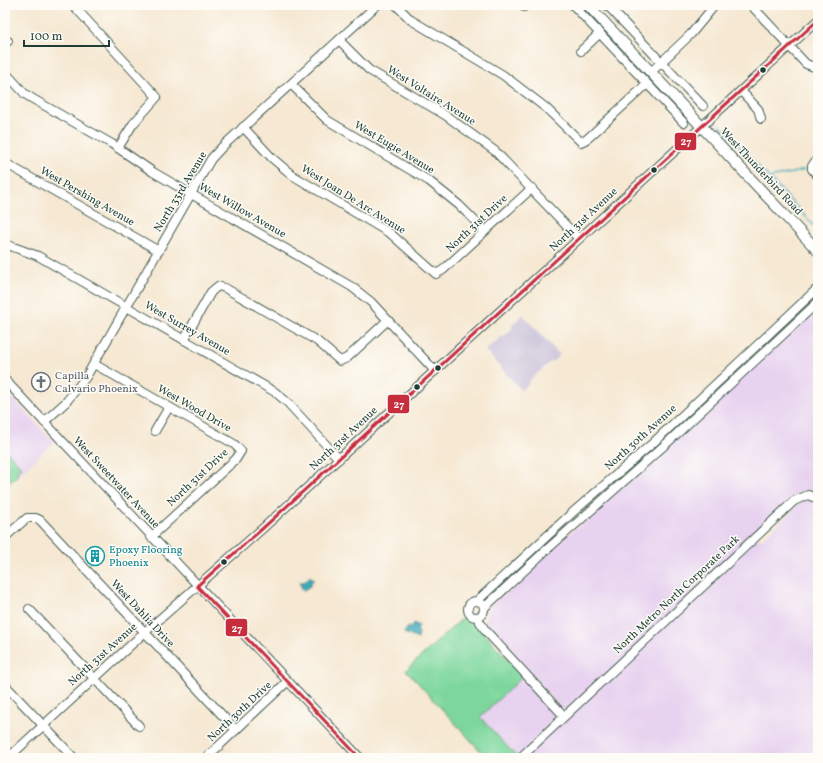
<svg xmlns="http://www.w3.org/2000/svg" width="823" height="763" viewBox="0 0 823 763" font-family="Vollkorn,serif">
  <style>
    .built { fill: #e7d2ef }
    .industrial { fill: #c8bfd8 }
    .green { fill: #7dd79d; stroke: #4e8a68 }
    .water { fill: #3dabbb; stroke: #2e7478 }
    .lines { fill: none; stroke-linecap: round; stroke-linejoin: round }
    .stream { stroke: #3dabbb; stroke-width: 1.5 }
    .minor-casing { stroke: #3f574c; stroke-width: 10 }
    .major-casing { stroke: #3f574c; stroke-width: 12 }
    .minor { stroke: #fff; stroke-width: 8 }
    .major { stroke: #fff; stroke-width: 10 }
    .bus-1-casing { stroke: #fdfcf7; stroke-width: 6 }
    .bus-1 { stroke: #c62d3d; stroke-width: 3 }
    .bus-dot { fill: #1f3d34; stroke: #fdfcf7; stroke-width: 1.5 }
    .labels { text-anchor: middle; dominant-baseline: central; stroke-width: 3; stroke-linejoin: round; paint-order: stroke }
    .street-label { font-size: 11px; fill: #1f3d34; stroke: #fdfcf7 }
    .worship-label { font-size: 11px; fill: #5b616d; stroke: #fdfcf7; text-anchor: start }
    .culture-label { font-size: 11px; fill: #0d838f; stroke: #fdfcf7; text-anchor: start }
    .line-badge { stroke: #fdfcf7; stroke-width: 1.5 }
    .badge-label { font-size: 11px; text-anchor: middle; font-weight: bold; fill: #fff }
  </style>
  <rect width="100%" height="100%" fill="#fdfcf7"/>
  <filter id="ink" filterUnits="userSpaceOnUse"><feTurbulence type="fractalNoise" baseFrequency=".025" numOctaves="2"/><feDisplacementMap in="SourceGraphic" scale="8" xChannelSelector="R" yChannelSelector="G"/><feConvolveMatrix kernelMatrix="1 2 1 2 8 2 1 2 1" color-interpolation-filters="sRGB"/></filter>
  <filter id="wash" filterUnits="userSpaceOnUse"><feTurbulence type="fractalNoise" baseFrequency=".012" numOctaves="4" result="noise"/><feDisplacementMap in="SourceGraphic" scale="16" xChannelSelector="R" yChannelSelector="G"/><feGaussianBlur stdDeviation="0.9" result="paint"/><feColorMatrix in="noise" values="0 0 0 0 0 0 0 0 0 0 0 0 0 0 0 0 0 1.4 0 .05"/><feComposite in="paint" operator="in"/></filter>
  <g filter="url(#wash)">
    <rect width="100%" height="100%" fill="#f6e8d2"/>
    <!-- built -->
    <g class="built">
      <path d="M818,307v186l-10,-2 -11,2 -43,40 7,7 41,-39 7,-2 9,3v256h-300l-38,-41 43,-41 41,35 -78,-85 -1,-5 4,-14z"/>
      <path d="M5,390l49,52 -49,46z"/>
    </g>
    <!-- industrial -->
    <path class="industrial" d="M523,315l37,40 -8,7 -1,-1 -23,21 1,2 -8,6 -36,-40 28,-22 -2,-2z"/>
    <!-- green -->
    <g class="green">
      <path d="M5,449l17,19 -5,2 1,5 -13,12z"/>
      <path d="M467,614l56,62 -43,41 36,39 -3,2h-26l-81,-88z"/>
    </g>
    <!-- water -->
    <g class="water">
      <path d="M310,576l4,4 -3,2v3l-8,6 -4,-9h5z"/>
      <path d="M414,623l5,3 -2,4 2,2 -1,7 -14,-6 4,-6 3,1z"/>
    </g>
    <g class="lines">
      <!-- stream -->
      <g class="stream">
        <path d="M719,124l99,106"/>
        <path d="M770,178l35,-8"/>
      </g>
    </g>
  </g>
  <g filter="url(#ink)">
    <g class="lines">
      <!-- minor casing -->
      <g class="minor-casing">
        <g id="minor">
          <path d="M73,5l84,92 -24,27 -15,24"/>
          <path d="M396,5l15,15 92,55 43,33 35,34 6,-3 60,-55"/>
          <path d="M573,5l111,118"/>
          <path d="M607,5l96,101"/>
          <path d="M751,5l55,59 11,4"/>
          <path d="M524,7l2,-2"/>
          <path d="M339,40l30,30 76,45 50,36 84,88"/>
          <path d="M5,44l3,-3"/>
          <path d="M581,51l19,-18"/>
          <path d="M5,72l20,22 8,5 79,45 41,28 199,115 19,15 64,69"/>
          <path d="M651,72l40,-38 24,-29"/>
          <path d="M291,84l36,36 102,61 30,24 26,26"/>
          <path d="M741,91l17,18 3,10"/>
          <path d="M243,127l29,31 20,17 99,59 45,40 7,-4 89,-82"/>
          <path d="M818,158l-6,8v3l6,7"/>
          <path d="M5,163l154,88"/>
          <path d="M5,244l33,12 237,136 13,11 51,56"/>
          <path d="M184,340l27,-48 7,-6 7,2 92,53 23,20 7,-3 41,-38"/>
          <path d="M94,364l140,80 7,7 -5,8 -85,78"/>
          <path d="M5,380l355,378"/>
          <path d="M44,422l22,-20 20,-25 125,-218 12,-13 154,-141"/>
          <path d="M155,431l14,-24"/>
          <path d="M5,537l22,-19h9l4,2 196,210"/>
          <circle cx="476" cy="609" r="8"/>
          <path d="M477,601l95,-88 82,-71 164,-154"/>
          <path d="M484,608l59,-55 124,-110 151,-141"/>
          <path d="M29,609l110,117"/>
          <path d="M477,617l8,13 79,86"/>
          <path d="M5,685l69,73"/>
          <path d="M8,758l137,-126 117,-103 556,-509"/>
          <path d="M206,758l82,-77"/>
          <path d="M520,758l274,-257 14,-6 10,4"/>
        </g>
      </g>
      <!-- major casing -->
      <g class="major-casing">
        <path id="major" d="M588,5l230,246"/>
      </g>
      <!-- minor -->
      <use href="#minor" class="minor"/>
      <!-- major -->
      <use href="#major" class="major"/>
      <!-- bus-1 casing -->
      <g class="bus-1-casing">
        <path id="bus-1" d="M360,758l-163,-172 65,-57 556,-509"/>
      </g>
      <!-- bus-1 -->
      <use href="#bus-1" class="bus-1"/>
    </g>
  </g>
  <!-- icons -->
  <defs>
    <g id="church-ring" transform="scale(1)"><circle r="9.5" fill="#fdfcf7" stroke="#6b7280" stroke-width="1.5"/><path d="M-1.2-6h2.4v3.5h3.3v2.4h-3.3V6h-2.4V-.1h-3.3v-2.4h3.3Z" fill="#6b7280"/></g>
    <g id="building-ring" transform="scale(1)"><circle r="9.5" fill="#fdfcf7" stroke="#0f9aa8" stroke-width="1.5"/><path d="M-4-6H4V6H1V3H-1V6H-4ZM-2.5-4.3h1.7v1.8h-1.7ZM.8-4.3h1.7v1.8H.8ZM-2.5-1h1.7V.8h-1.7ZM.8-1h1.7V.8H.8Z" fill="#0f9aa8"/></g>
  </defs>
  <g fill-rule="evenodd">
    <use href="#church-ring" x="41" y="382"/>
    <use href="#building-ring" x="95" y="556"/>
  </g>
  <!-- markers -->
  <g class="bus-dot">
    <circle cx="763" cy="70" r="3.5"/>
    <circle cx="654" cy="170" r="3.5"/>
    <circle cx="438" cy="368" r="3.5"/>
    <circle cx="417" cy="387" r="3.5"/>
    <circle cx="224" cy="562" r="3.5"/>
  </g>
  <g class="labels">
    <!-- street labels -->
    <g class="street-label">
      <text transform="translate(431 96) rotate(32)">West Voltaire Avenue</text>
      <text transform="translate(394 148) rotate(31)">West Eugie Avenue</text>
      <text transform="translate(761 172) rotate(47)">West Thunderbird Road</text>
      <text transform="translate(181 192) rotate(-59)">North 33rd Avenue</text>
      <text transform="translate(87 197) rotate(30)">West Pershing Avenue</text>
      <text transform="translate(353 200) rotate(32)">West Joan De Arc Avenue</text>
      <text transform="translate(242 211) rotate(30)">West Willow Avenue</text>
      <text transform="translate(584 220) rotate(-43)">North 31st Avenue</text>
      <text transform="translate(477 224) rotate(-43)">North 31st Drive</text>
      <text transform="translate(187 329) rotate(30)">West Surrey Avenue</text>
      <text transform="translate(194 409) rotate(30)">West Wood Drive</text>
      <text transform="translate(641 438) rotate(-42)">North 30th Avenue</text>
      <text transform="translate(344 439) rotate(-43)">North 31st Avenue</text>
      <text transform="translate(198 478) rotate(-43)">North 31st Drive</text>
      <text transform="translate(116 483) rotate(47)">West Sweetwater Avenue</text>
      <text transform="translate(677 595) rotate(-43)">North Metro North Corporate Park</text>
      <text transform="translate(142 614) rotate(47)">West Dahlia Drive</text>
      <text transform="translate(103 655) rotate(-42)">North 31st Avenue</text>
      <text transform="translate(240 712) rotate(-43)">North 30th Drive</text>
    </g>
    <!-- worship labels -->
    <g class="worship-label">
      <text x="55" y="376">Capilla<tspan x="55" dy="13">Calvario Phoenix</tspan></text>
    </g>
    <!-- culture labels -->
    <g class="culture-label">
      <text x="109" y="550">Epoxy Flooring<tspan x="109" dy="13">Phoenix</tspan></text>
    </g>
  </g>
  <g class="line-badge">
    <rect x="674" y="132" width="23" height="19" rx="4" fill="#c62d3d"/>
    <rect x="387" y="394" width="23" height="20" rx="4" fill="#c62d3d"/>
    <rect x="225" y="618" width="23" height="19" rx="4" fill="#c62d3d"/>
  </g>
  <g class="badge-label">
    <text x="686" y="145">27</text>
    <text x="399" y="408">27</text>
    <text x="237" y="632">27</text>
  </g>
  <!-- margin -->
  <rect width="823" height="763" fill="none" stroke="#fdfcf7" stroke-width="20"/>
  <!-- scale -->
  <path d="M24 40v6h85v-6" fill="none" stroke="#1f3d34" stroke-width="2"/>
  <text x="30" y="40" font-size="12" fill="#1f3d34" stroke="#fdfcf7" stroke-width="3" paint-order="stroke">100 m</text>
</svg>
